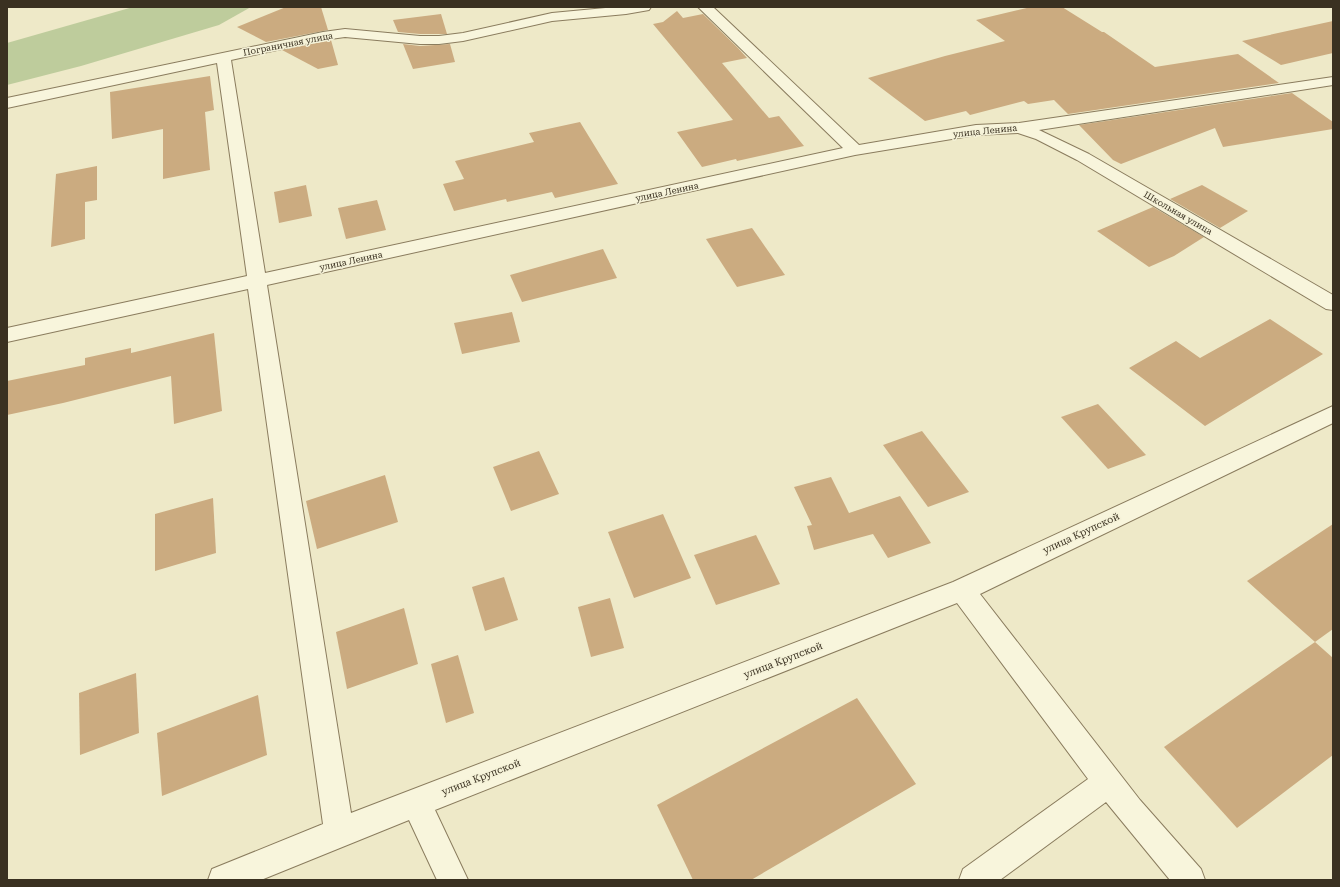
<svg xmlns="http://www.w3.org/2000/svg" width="1340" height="887" viewBox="0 0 1340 887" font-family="'Roboto Serif',serif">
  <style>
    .green { fill: #becc9c }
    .building { fill: #cbab80 }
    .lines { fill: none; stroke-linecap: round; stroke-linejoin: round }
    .minor-casing { stroke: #8a7c5e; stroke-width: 2 }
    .minor { fill: #f8f5dc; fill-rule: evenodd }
    .labels { text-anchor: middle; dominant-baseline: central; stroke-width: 3; stroke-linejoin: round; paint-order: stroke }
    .far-street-label { font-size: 9px; fill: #3a3121; stroke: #f5f2d8 }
    .street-label { font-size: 10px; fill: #3a3121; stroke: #f5f2d8 }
  </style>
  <rect width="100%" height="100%" fill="#eee9c8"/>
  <!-- green -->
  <path class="green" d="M133,7h118l-32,18 -138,41 -74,19v-42z"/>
  <!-- building -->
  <g class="building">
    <path d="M286,7h35l7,23 -62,12 -29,-15z"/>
    <path d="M1031,7h31l40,25h2l51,35 83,-13 41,29 -211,31 -14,-14 -26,4 -4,-3 -54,14 -4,-4 -41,10 -57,-43 77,-22 60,-15 -29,-21z"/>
    <path d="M677,11l6,7 20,-4 35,34 9,10 -25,5 47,55 10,-2 25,30 -67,15 -1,-2 -34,8 -25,-35 56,-12 -80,-96 10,-2z"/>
    <path d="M441,14l6,20h-27l-22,-2 -5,-12z"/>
    <path d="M1333,21v32l-52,12 -39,-24z"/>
    <path d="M331,40l7,25 -20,4 -36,-19z"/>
    <path d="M403,44l17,2 30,-2 5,18 -42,7z"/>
    <path d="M210,76l4,34 -9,2 5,58 -47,9v-50l-51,10 -2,-47z"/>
    <path d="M1292,93l41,29v7l-110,18 -8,-19 -94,36 -8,-4 -34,-35z"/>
    <path d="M580,122l38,62 -63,14 -3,-6 -45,10 -1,-3 -52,12 -11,-27 21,-5 -9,-18 79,-19 -5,-9z"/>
    <path d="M97,166v34l-12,2v37l-34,8 5,-73z"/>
    <path d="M306,185l6,31 -33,7 -5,-31z"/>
    <path d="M1202,185l46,26 -28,17 -50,-29z"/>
    <path d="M377,200l9,30 -40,9 -8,-31z"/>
    <path d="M1153,207l51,30 -30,19 -25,11 -52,-36z"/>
    <path d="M752,228l33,47 -48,12 -31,-48z"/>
    <path d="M603,249l14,29 -95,24 -12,-27z"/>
    <path d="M512,312l8,30 -58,12 -8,-31z"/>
    <path d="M1270,319l53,35 -118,72 -76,-58 47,-27 24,17z"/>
    <path d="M214,333l8,78 -48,13 -3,-48 -108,27 -56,12v-34l78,-16v-7l46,-10v5z"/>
    <path d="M1098,404l48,51 -38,14 -47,-52z"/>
    <path d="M922,431l47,61 -41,15 -45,-62z"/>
    <path d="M539,451l20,43 -48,17 -18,-44z"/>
    <path d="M385,475l13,47 -81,27 -11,-48z"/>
    <path d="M831,477l18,36 51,-17 31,47 -43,15 -15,-24 -59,16 -7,-24 5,-1 -18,-38z"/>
    <path d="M213,498l3,55 -61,18v-57z"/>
    <path d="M663,514l28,64 -57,20 -26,-66z"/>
    <path d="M1333,524v105l-18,13 -68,-61z"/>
    <path d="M756,535l24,49 -64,21 -22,-50z"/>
    <path d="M504,577l14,43 -33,11 -13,-44z"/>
    <path d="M610,598l14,50 -33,9 -13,-50z"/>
    <path d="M404,608l14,56 -71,25 -11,-57z"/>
    <path d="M1315,642l18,16v97l-96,73 -73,-81z"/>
    <path d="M458,655l16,58 -28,10 -15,-59z"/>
    <path d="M136,673l3,60 -59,22 -1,-62z"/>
    <path d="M258,695l9,60 -105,41 -5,-63z"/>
    <path d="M857,698l59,86 -165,96h-58l-36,-75z"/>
  </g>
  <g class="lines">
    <!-- minor casing -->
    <g class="minor-casing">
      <path id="minor" d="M616,7h35l-2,3 -23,4 -74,7 -89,20 -24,3h-19l-75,-7 -22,3 -92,20 34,213 578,-125 -145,-141h15l146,138 117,-20 43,-2 314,-46v8l-294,45 50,24 244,141v15l-7,-1 -249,-149 -41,-21 -18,-6 -42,2 -121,20 -588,130 84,528 602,-231 380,-176v17l-353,171 160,206 61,69 4,11h-35l-64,-78 -106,78h-41l4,-11 125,-90 -131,-176 -522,207 33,70h-31l-28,-60 -148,60h-53l4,-11 111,-45 -75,-535 -241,53v-14l240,-52 -30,-213 -210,45v-10l316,-66 22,-3 75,7h19l24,-3 89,-20z"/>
    </g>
    <!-- minor -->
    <use href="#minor" class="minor"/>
  </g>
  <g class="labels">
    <!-- far-street labels -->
    <g class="far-street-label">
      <text transform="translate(288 44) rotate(-11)">Пограничная улица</text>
      <text transform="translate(985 131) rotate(-6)">улица Ленина</text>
      <text transform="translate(667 192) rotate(-12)">улица Ленина</text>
      <text transform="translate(1178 213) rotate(30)">Школьная улица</text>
      <text transform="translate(351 261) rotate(-12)">улица Ленина</text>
    </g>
    <!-- street labels -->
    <g class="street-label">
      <text transform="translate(1081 533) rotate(-25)">улица Крупской</text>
      <text transform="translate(783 660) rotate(-21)">улица Крупской</text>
      <text transform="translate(481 777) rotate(-21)">улица Крупской</text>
    </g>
  </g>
  <!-- border -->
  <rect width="1340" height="887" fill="none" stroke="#3a3121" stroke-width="16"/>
</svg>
